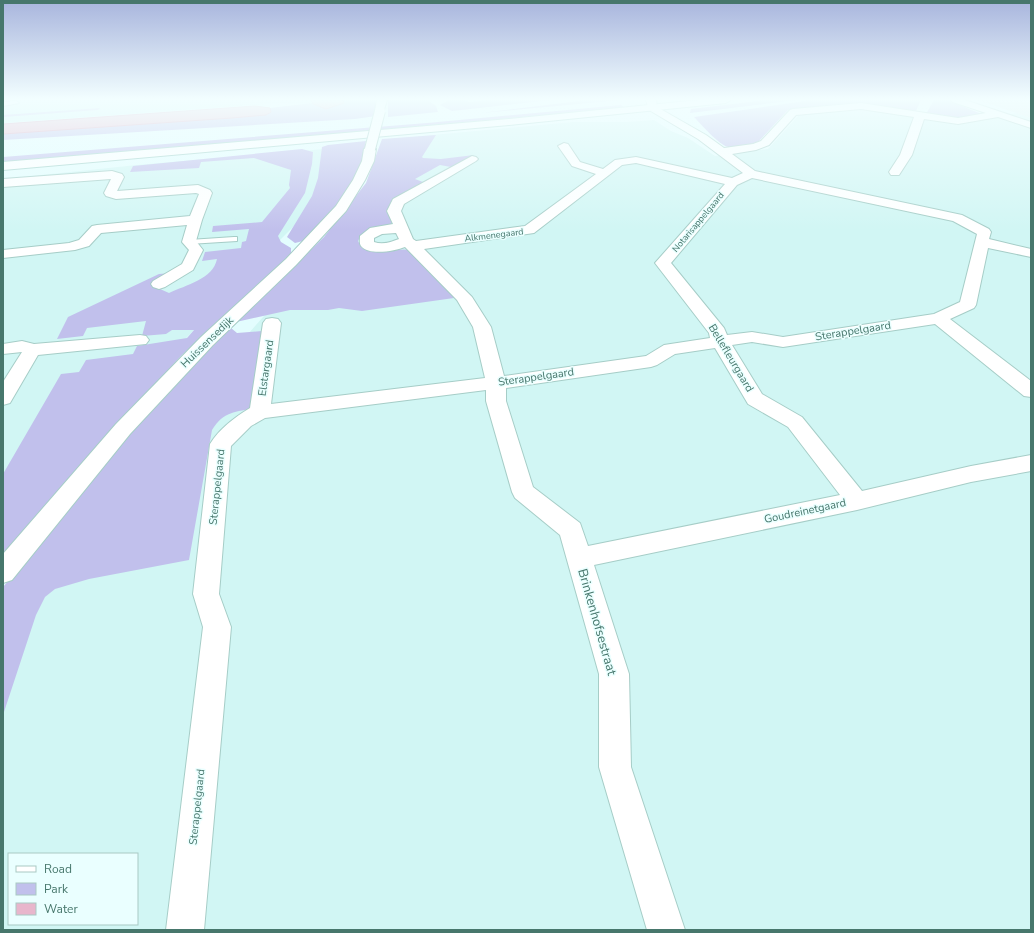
<svg xmlns="http://www.w3.org/2000/svg" width="1034" height="933" viewBox="0 0 1034 933" font-family="'Nunito Sans',sans-serif">
  <style>
    .residential { fill: #d1f6f4; fill-rule: evenodd }
    .industrial { fill: #deedeb }
    .green { fill: #c1c0ec }
    .water { fill: #e8b6cc; stroke: #db9bb7 }
    .lines { fill: none; stroke-linecap: round; stroke-linejoin: round }
    .service-casing { stroke: #a6cdc7; stroke-width: 2 }
    .minor-casing { stroke: #a6cdc7; stroke-width: 2 }
    .secondary-casing { stroke: #a3d1ca; stroke-width: 2 }
    .service { fill: #fff; fill-rule: evenodd }
    .minor { fill: #fff; fill-rule: evenodd }
    .secondary { fill: #fff; fill-rule: evenodd }
    .minor-bridge-casing { stroke: #a6cdc7; stroke-width: 12; stroke-linecap: butt }
    .minor-bridge { stroke: #fff; stroke-width: 10 }
    .labels { text-anchor: middle; dominant-baseline: central; stroke-width: 3; stroke-linejoin: round; paint-order: stroke }
    .far-street-label { font-size: 9px; fill: #47776c; stroke: #eaffff }
    .street-label { font-size: 11px; fill: #47776c; stroke: #eaffff }
    .near-street-label { font-size: 13px; fill: #47776c; stroke: #eaffff }
  </style>
  <rect width="100%" height="100%" fill="#e3fdfe"/>
  <!-- residential -->
  <g class="residential">
    <path d="M3,100h354l4,5 -81,-2 -277,20z"/>
    <path d="M859,107l103,16 55,-10 14,5v812h-1028v-318l305,-346 93,-128 172,-16h55l26,-2 17,11 17,7 27,18 53,-7 32,-35zM9,854h128v70h-128z"/>
    <path d="M348,147l-13,38 -105,105 -227,250v-361l134,-14z"/>
  </g>
  <!-- industrial -->
  <path class="industrial" d="M976,100h55v18l-50,-17z"/>
  <!-- green -->
  <g class="green">
    <path d="M343,100h37l-4,16 -21,3 -352,21v-6l263,-19 5,-3 -1,-4 43,-5v1l31,-1z"/>
    <path d="M388,100h40l8,6 2,6 -50,5z"/>
    <path d="M449,100h13l7,2 26,-2h56l-99,11 -12,-6z"/>
    <path d="M587,100h34l-140,13z"/>
    <path d="M767,100h29l-106,13 1,-4z"/>
    <path d="M812,100h109l-6,13 -60,-10 -67,7 -29,31c-6,3 -24,8 -31,6 -10,-3 -26,-22 -34,-30z"/>
    <path d="M934,100h13l37,15 -33,3 -25,-4z"/>
    <path d="M621,105l4,3 -622,55v-6l424,-34z"/>
    <path d="M100,108l-2,2 -95,7v-2z"/>
    <path d="M436,135l-14,22 1,1 18,1 33,-4 -23,12 -11,-2 -25,14 8,3 -15,10 -18,15 2,20 -32,10 -2,4 4,7c18,9 31,-1 49,2l43,46v2l-92,13 -23,-3 -11,2h-38l-54,12 88,-85 42,-54 16,-44z"/>
    <path d="M366,141l-5,26 -12,24 -42,49 -12,3 -8,-6 25,-41 6,-18 4,-31 6,-2z"/>
    <path d="M302,149l11,3 -1,12 -7,29 -27,43 3,6 10,6v6l-109,101 -63,68 -116,134v-83l58,-100 18,-2 7,-12 47,-6 4,-8 50,-8 7,-8h-22l-6,4 -24,2 4,-15 -59,7 -4,8 -26,3 11,-22 91,-43 13,-1 -21,12 18,8c17,-8 44,-14 48,-34l-15,2 3,-9 36,-4 1,-6 4,-1 3,-12 -37,3 1,-6 49,-4 28,-34 -1,-3 2,-15 -37,-12 -53,4 -2,6 -69,4 3,-6z"/>
    <path d="M231,328l6,5 25,-2 3,2 -9,75c-21,4 -32,3 -44,22l-23,130 -100,19 -34,10 -10,8 -9,18 -33,100v-128l52,-60 55,-71 51,-59z"/>
  </g>
  <!-- water -->
  <g class="water">
    <path d="M311,100h32l1,3 -18,6 -13,-5z"/>
    <path d="M255,106l15,2 1,4 -5,3 -34,3 -229,16v-10z"/>
  </g>
  <g class="lines">
    <!-- service casing -->
    <g class="service-casing">
      <g id="service">
        <path d="M3,102l13,-1 3,2 -16,3z"/>
        <path d="M234,237h3v4l-48,3 -4,-2 4,-2z"/>
      </g>
    </g>
    <!-- minor casing -->
    <g class="minor-casing">
      <g id="minor">
        <path d="M377,100h10l-4,13h-6l-2,-2z"/>
        <path d="M646,100h10l1,7 49,28 18,13 29,-4 8,-3 29,-31 3,-1 68,-6 97,15 28,-5 -33,-11 -2,-2h14l66,22v6l-33,-11 -40,7 -34,-5 -12,36 -13,20h-8l-2,-3 11,-17 14,-38 -53,-8 -65,6 -27,30 -13,5 -24,4 23,17 207,44 27,14 2,3 -2,7 42,10v8l-43,-9 -12,57 -2,3 -24,11 81,62v16l-7,-1 -89,-72 -152,23 -31,-5 -20,3 30,49 40,23 60,74 109,-25 60,-11v16l-60,11 -114,28 -263,55 35,109 2,93 54,163h-38l-48,-163v-93l-39,-139 -45,-37 -3,-6 -26,-91v-11l-221,28 -14,8 -20,20 -12,148 12,33 -27,303h-38l37,-303 -10,-33 17,-150c9,-15 25,-27 40,-36l13,-85 3,-4 6,-1 6,1 3,4 -10,81 214,-26 -12,-51 -16,-27 -52,-53c-10,4 -36,9 -44,-1 -2,-3 -1,-7 -1,-10l10,-8 23,-4 -6,-13 6,-12 79,-43 4,1 2,2 -2,2 -72,43 -3,7 12,28 3,2 109,-15 71,-52 -24,-8 -14,-20 6,-3 4,1 12,18 23,7 12,-9 21,-3 96,21 11,-5 -45,-34 -49,-29zM636,163l89,21 -70,79 54,70 1,5 -46,7 -18,11 -142,20 -13,-49 -19,-30 -48,-48 110,-16 88,-68zM752,178l201,43 24,13 -17,68 -26,12 -151,23 -31,-5 -25,3 -3,-7 -53,-65 66,-78zM396,233l3,6c-8,3 -16,6 -25,3v-4l8,-4zM715,348l33,56 40,23 52,68 -252,51 -8,-23 -47,-36 -27,-86v-13l145,-21 6,-2 18,-11z"/>
        <path d="M370,146l6,3 -2,12 -9,19 -19,31 -50,54 -83,80 -83,89 -118,146 -9,3v-29l113,-130 85,-87 85,-78 50,-53 17,-26 9,-19 2,-12z"/>
        <path d="M112,171l10,3 2,3 -7,14 81,-6 12,5 2,3 -10,27 -6,21 7,9 -10,20 -28,17 -6,2 -6,-2 -2,-3 2,-3 29,-17 7,-14 -7,-8 5,-17 -86,8 -12,13 -14,4 -72,8v-8l66,-7 10,-3 13,-14 5,-1 93,-9 9,-22 -3,-1 -80,6 -10,-3 -2,-3 7,-14 -108,8v-8z"/>
        <path d="M140,335l6,1 3,4 -3,4 -108,11 -28,48 -7,2v-23l19,-30 -19,2v-10l19,-3 12,3z"/>
      </g>
    </g>
    <!-- secondary casing -->
    <g class="secondary-casing">
      <path id="secondary" d="M699,100h32l-5,3 -217,22 -506,45v-8l506,-43z"/>
    </g>
    <!-- service -->
    <use href="#service" class="service"/>
    <!-- minor -->
    <use href="#minor" class="minor"/>
    <!-- secondary -->
    <use href="#secondary" class="secondary"/>
    <!-- minor-bridge casing -->
    <g class="minor-bridge-casing">
      <path id="minor-bridge" d="M370,149l10,-38"/>
    </g>
    <!-- minor-bridge -->
    <use href="#minor-bridge" class="minor-bridge"/>
  </g>
  <!-- sky -->
  <linearGradient id="sky" x2="0" y2="1"><stop stop-color="#a8b5dd"/><stop offset="0.43" stop-color="#f2feff"/><stop offset="1" stop-color="#f2feff" stop-opacity="0"/></linearGradient>
  <rect width="1034" height="230" fill="url(#sky)"/>
  <g class="labels">
    <!-- far-street labels -->
    <g class="far-street-label">
      <text transform="translate(698 222) rotate(-50)">Notarisappelgaard</text>
      <text transform="translate(494 235) rotate(-7)">Alkmenegaard</text>
    </g>
    <!-- street labels -->
    <g class="street-label">
      <text transform="translate(853 331) rotate(-9)">Sterappelgaard</text>
      <text transform="translate(207 342) rotate(-44)">Huissensedijk</text>
      <text transform="translate(731 358) rotate(59)">Bellefleurgaard</text>
      <text transform="translate(266 368) rotate(-82)">Elstargaard</text>
      <text transform="translate(536 377) rotate(-8)">Sterappelgaard</text>
      <text transform="translate(217 487) rotate(-84)">Sterappelgaard</text>
      <text transform="translate(805 511) rotate(-12)">Goudreinetgaard</text>
      <text transform="translate(197 807) rotate(-84)">Sterappelgaard</text>
    </g>
    <!-- near-street labels -->
    <g class="near-street-label">
      <text transform="translate(597 622) rotate(74)">Brinkenhofsestraat</text>
    </g>
  </g>
  <!-- border -->
  <rect width="1034" height="933" fill="none" stroke="#47776c" stroke-width="8"/>
  <!-- legend -->
  <rect x="8" y="853" width="130" height="72" fill="#eaffff" stroke="#a9c9c4"/>
  <rect x="16" y="866" width="20" height="6" fill="#ffffff" stroke="#a9c9c4"/>
  <text x="44" y="873" font-size="12" fill="#47776c">Road</text>
  <rect x="16" y="883" width="20" height="12" fill="#c1c0ec" stroke="#a9c9c4"/>
  <text x="44" y="893" font-size="12" fill="#47776c">Park</text>
  <rect x="16" y="903" width="20" height="12" fill="#e8b6cc" stroke="#a9c9c4"/>
  <text x="44" y="913" font-size="12" fill="#47776c">Water</text>
</svg>
